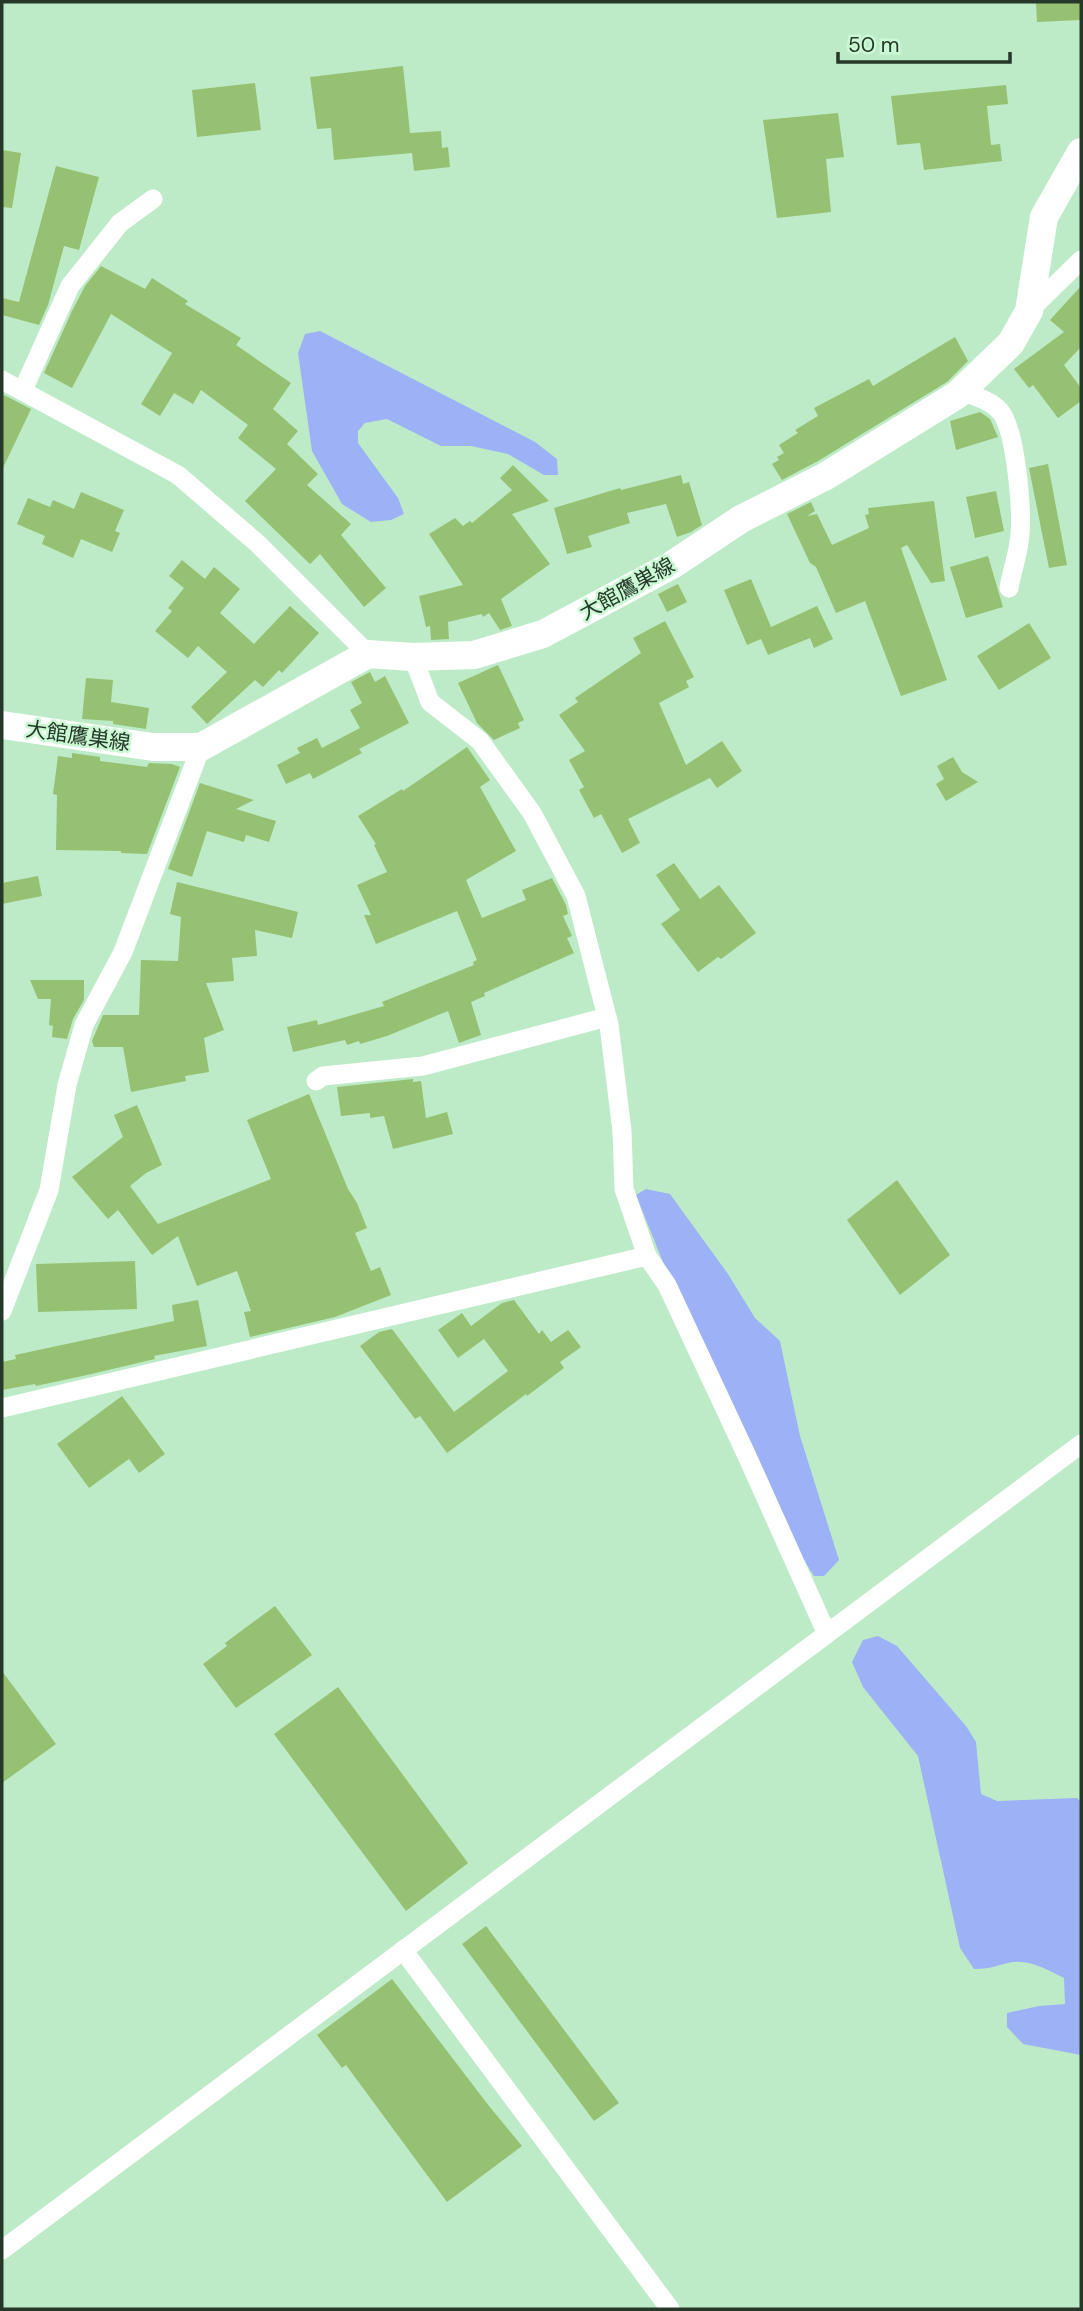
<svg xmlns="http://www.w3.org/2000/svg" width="1083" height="2311" viewBox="0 0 1083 2311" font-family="'DM Sans','Noto Sans JP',sans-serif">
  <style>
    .green { fill: #9db1f7 }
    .building { fill: #96c172 }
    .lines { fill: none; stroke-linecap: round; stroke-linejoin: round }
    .street { stroke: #fff; stroke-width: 19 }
    .secondary { stroke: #fff; stroke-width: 28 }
    .labels { text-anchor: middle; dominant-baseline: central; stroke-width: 5; stroke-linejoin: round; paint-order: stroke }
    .street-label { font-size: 21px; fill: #26382a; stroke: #caf9d4 }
  </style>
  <rect width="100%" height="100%" fill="#bdebc7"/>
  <!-- green -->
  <g class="green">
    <path d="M320,331l215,111 22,17 1,16h-14l-36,-21 -37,-8h-30l-54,-27 -22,4 -7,8v12l40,55 6,16 -13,6 -20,2 -29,-18 -30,-53 -14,-98 7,-19z"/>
    <path d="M646,1189l24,5 58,80 27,44 25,23 20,95 39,124 -15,16h-10l-12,-19 -137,-290 -29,-72z"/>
    <path d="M878,1636l19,10 69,80 10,16 5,52 16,7 80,-3 4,4v253l-58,-11 -16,-17v-14l32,-7 26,-2 -1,-26c-17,-8 -36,-20 -56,-15 -13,3 -19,6 -34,6l-14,-21 -42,-192 -55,-69 -11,-25 11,-22z"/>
  </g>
  <!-- building -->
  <g class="building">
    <path d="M1036,2h45v18l-44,2z"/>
    <path d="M403,66l7,67 31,-2 1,17 6,-1 2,20 -36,4 -2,-18 -78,7 -3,-32 -14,1 -7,-52z"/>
    <path d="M255,83l6,47 -64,7 -5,-47z"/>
    <path d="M1006,85l2,19 -21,2 4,39 9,-1 2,17 -78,9 -4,-27 -23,2 -6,-49z"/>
    <path d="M838,113l6,44 -18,2 5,53 -54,6 -14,-98z"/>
    <path d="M2,150l19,3 -9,55 -10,-1z"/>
    <path d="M56,166l43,11 -20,73 -15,-4 -16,59 -9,20 -37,-10v-17l17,4z"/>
    <path d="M101,266l44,23 7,-11 36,23 -3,3 56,34 -5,7 55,38 -18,26 25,22 -11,13 31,30 -11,11 44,39 -10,11 45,53 -22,19 -44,-53 -10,10 -65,-63 31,-32 -38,-31 10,-13 -47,-35 -8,14 -19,-11 -14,23 -19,-12 31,-51 -61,-39 -39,74 -28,-15 28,-62 13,-25z"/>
    <path d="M1081,286v61l-17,18 17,23v13l-23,17 -25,-33 -4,3 -15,-19 50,-37 -14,-12z"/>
    <path d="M955,337l13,24 -21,21 -129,79 -36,19 -10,-16 7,-4 -2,-3 7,-4 -5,-8 19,-12 -3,-3 23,-14 -4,-8 55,-29 4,7z"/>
    <path d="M2,394l29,15 -29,61z"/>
    <path d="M980,412l10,7 8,18 -42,13 -6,-29z"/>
    <path d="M1048,464l19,101 -18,3 -20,-100z"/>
    <path d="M513,465l36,36 -37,13 38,50 -49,35 11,27 -12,4 -11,-17 -6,4 -1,-3 -34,8 1,17 -18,1 -1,-14 -4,1 -7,-31 44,-11 -34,-51 26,-16 8,8 7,-5 2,2 40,-33 -12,-12z"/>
    <path d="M681,475l2,9 6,-2 13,43 -11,7 -14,5 -11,-33 -39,9 3,10 -42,13 4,11 -25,7 -13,-46 66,-20 1,2z"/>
    <path d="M996,491l8,40 -29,7 -9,-41z"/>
    <path d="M81,492l43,18 -9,21 5,2 -8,19 -31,-13 -8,19 -31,-14 3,-8 -28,-12 11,-26 22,9 3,-7 21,9z"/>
    <path d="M934,501l11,80 -14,2 -24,-38 -6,3 46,132 -46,16 -36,-95 -29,12 -20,-46 -6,-4 -23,-49 24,-12 4,9 -8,5 10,-2 15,31 37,-17 -4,-13 4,-1 -1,-6z"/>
    <path d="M988,556l15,51 -37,11 -16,-51z"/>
    <path d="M182,560l23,19 9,-12 26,22 -20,24 34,31 36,-38 29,27 -37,40 -3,-3 -16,17 -8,-7 -48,44 -16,-17 36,-35 -29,-26 -10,12 -33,-27 17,-20 -4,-3 16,-20 -15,-12z"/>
    <path d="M751,579l20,48 46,-21 16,33 -19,9 -4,-10 -42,17 -7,-16 -14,6 -23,-55z"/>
    <path d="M678,584l9,18 -20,10 -9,-18z"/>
    <path d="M665,621l29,56 -8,4 3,6 -30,16 27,62 36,-24 20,30 -25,17 -7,-10 -82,41 12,24 -18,10 -21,-39 -7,4 -15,-28 5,-3 -15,-27 16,-9 -26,-36 19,-13 -3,-4 66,-45 -8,-15z"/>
    <path d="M1029,623l22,35 -52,32 -22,-34z"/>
    <path d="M498,665l26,55 -6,3 2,5 -26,12 -17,-17 -19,-40z"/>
    <path d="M370,672l5,10 10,-6 24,47 -50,26 3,4 -49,26 -3,-6 -24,11 -9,-19 23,-12 -3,-5 20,-10 5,10 38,-20 -10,-18 12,-7 -11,-21z"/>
    <path d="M86,678l27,2 -2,22 38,6 -3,21 -33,-5v-3l-31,-2z"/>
    <path d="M467,747l23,33 -10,7 36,64 -50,29 16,38 44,-18 -4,-10 30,-12 14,27 2,9 -5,2 9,20 -5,2 7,15 -90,40 1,3 -14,6 10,33 -22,8 -11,-32 -61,25 -27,8 -1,-3 -12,4 -2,-5 -52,12 -6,-25 30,-7 1,5 66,-19 -2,-4 92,-37 -1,-3 4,-2 -20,-49 -81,33 -12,-29h7l-14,-30 30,-13 -13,-27 2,-1 -18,-28 44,-27 1,2z"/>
    <path d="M72,753l28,4v4l47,6 2,-4 23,1 8,3 -33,87 -26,-1v-2l-65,-1 1,-55 -4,-1 5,-38 14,2z"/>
    <path d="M953,757l9,15 16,10 -32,19 -10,-17 8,-5 -7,-13z"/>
    <path d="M200,783l54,17 -18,9 40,12 -7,21 -23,-7 -2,7 -37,-11 -15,46 -24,-8z"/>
    <path d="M674,863l26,36 19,-14 37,48 -35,26 -3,-2 -20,15 -37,-48 19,-14 -24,-35z"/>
    <path d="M38,876l4,20 -40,8v-21z"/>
    <path d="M177,882l121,30 -6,26 -37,-8 2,26 -25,2 2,23 -28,2 18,47 -20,8 5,34 -24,4 1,5 -55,11 -8,-45h-29l-2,-6 11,-26h36l2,-55 37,1 3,-44 -11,-3z"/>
    <path d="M30,980h54v20l-11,19 -6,20 -15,-2 1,-11 -4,-1 2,-26h-13z"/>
    <path d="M413,1079v3l8,-1 5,37 21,-6 6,22 -60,15 -9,-33 -14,2v-5l-29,3 -4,-29z"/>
    <path d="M309,1094l39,95 9,14 10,25 -12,5 16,38 9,-4 11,28 -56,22 -85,20 -6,-25 7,-1 -14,-40 -40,15 -19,-50 -26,19 -34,-45 -10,9 -36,-42 51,-40 -9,-22 23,-10 25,60 -16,8 -16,13 28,38 113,-45 -24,-59z"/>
    <path d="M897,1180l53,75 -50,40 -53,-75z"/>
    <path d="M135,1261l2,48 -99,3 -2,-48z"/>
    <path d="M198,1300l9,46 -53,10 1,3 -68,16 -51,11 -1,-2 -33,6v-28l14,-3 -1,-4 159,-34 -2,-16z"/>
    <path d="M514,1300l25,34 3,-4 9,12 17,-12 13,17 -21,15 4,6 -37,28 -1,-2 -79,59 -27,-37 -5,3 -55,-73 19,-14 13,-3 62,83 54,-41 -24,-32 -26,19 -20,-28 24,-17 9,13 31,-23z"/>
    <path d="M122,1396l43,58 -26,19 -10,-14 -40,29 -32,-44z"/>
    <path d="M275,1606l37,49 -76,53 -33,-44 24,-18 -2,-3z"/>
    <path d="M2,1671l54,73 -54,39z"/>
    <path d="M338,1687l130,176 -62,48 -132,-177z"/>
    <path d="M486,1926l133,177 -25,18 -132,-177z"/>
    <path d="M392,1979l97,127 33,40 -75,56 -101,-137 -4,3 -25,-33z"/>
  </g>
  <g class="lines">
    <!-- street -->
    <g class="street">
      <path d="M1029,311l52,-51"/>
      <path d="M2,380l176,95 79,68 111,111"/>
      <path d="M23,390l47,-104 50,-63 33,-24"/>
      <path d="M961,391c13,5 29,9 39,20 16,19 22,97 20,123 -1,18 -8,36 -11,54"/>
      <path d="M413,657l17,45 50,39 52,72 44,83 33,129 13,106 2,58 23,67 20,29 80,171 80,178"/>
      <path d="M316,1081l7,-5 100,-10 184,-49"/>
      <path d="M2,1311l47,-121 18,-105 17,-60 39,-73 78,-205"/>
      <path d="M2,1408l645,-152"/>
      <path d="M403,1950l267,359"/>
      <path d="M2,2250l1079,-806"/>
    </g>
    <!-- secondary -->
    <path class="secondary" d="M2,725l151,22h48l167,-93 45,3 61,-2 69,-21 129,-69 69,-46 85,-43 131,-81 54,-52 18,-32 15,-94 37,-65"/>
  </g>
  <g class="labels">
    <!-- street labels -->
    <g class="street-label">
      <text transform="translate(627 589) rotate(-29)">大館鷹巣線</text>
      <text transform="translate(78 736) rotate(8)">大館鷹巣線</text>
    </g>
  </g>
  <!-- border -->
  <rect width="1083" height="2311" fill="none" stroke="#26382a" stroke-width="7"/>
  <!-- scale -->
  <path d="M838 52v10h172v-10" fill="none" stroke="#26382a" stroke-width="3.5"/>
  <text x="848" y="52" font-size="21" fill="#26382a" stroke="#caf9d4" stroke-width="5" paint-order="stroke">50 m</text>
</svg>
